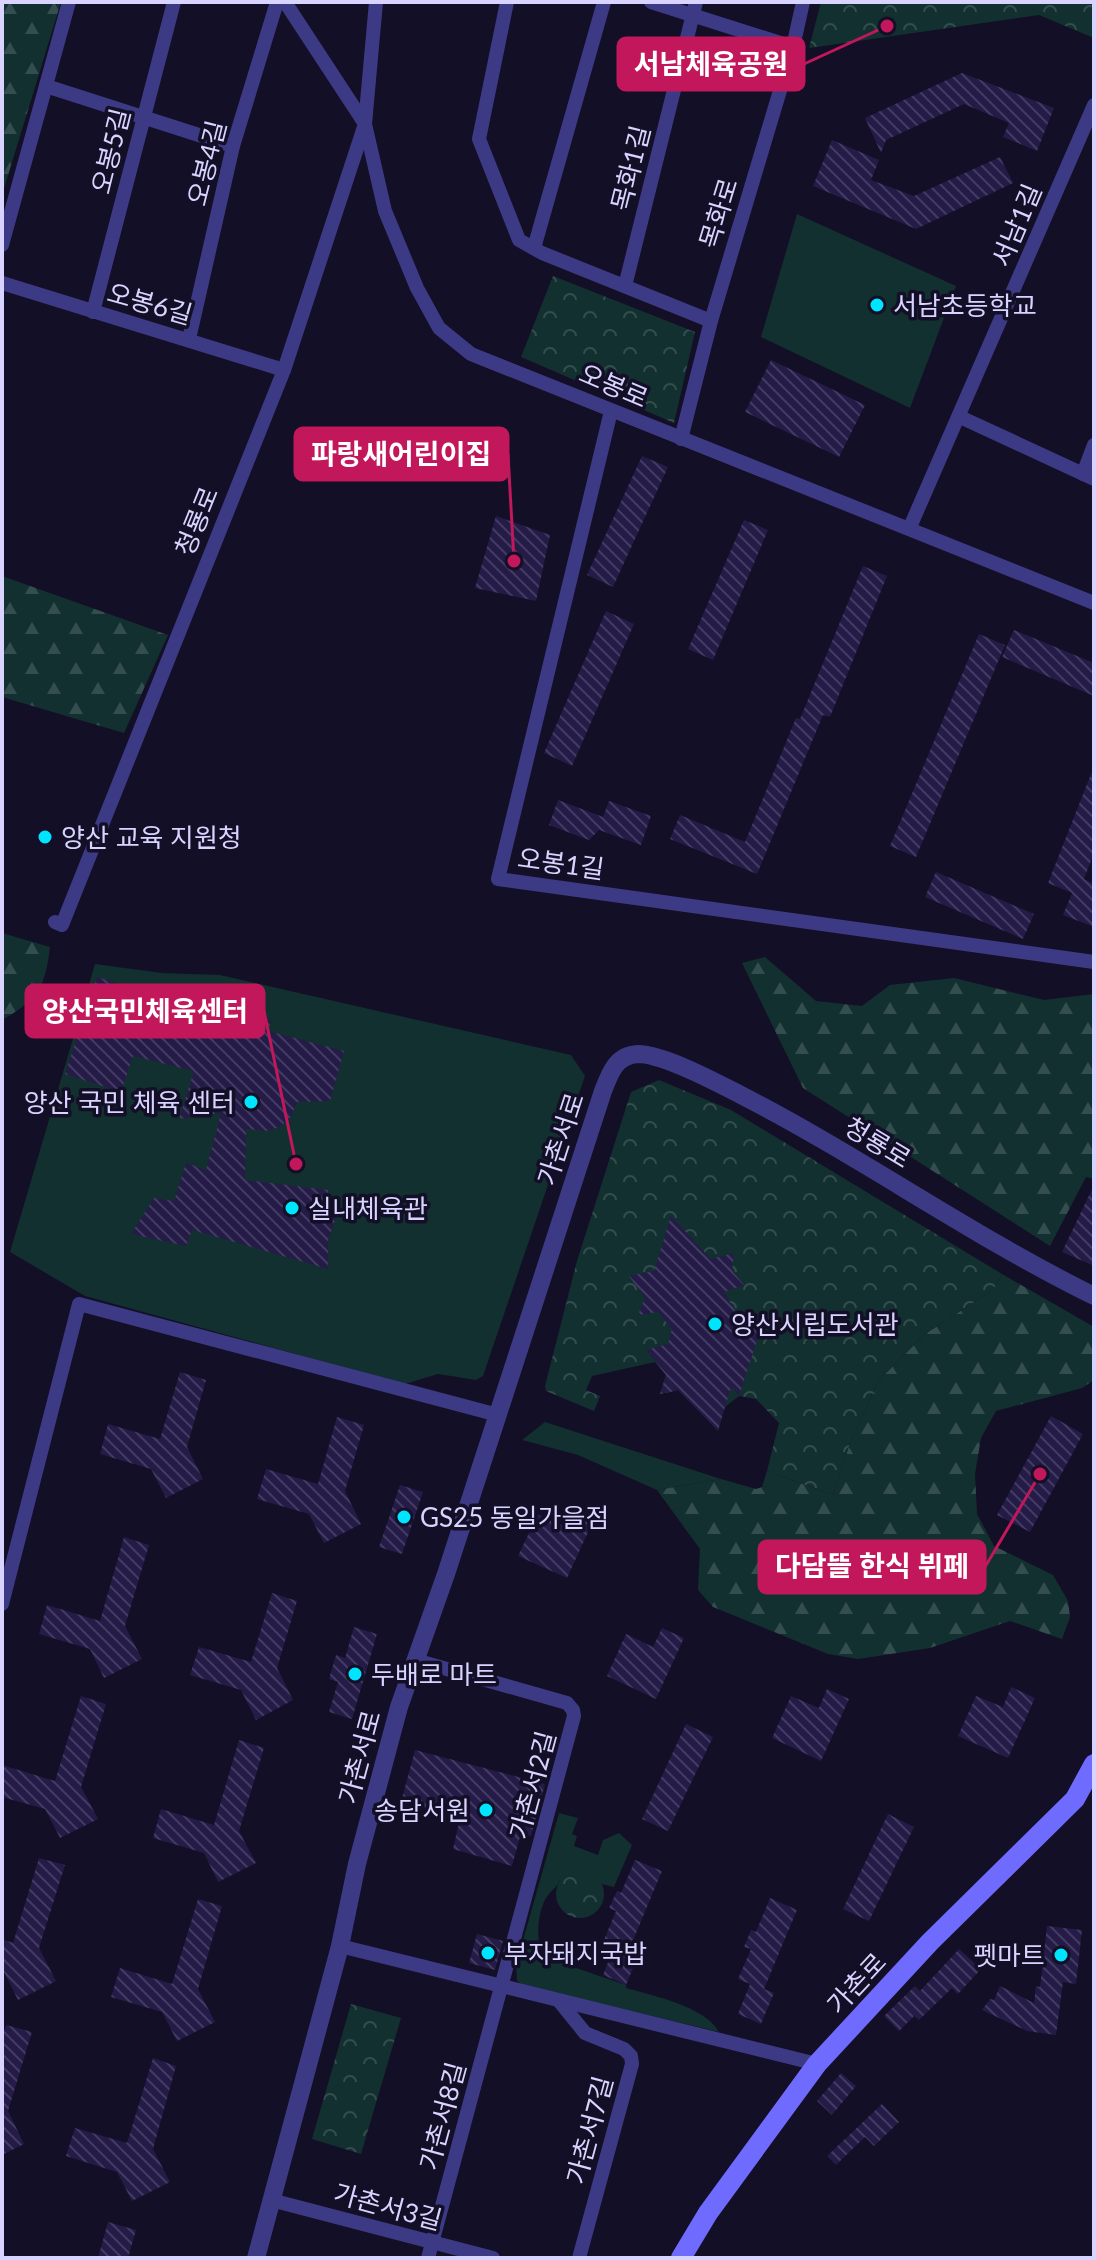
<svg xmlns="http://www.w3.org/2000/svg" width="1096" height="2260" viewBox="0 0 1096 2260" font-family="Lato,'Noto Sans KR',sans-serif">
  <style>
    .grass { fill: #12302f }
    .forest { fill: url(#forest-firs) }
    .park { fill: url(#park-crowns) }
    .building { fill: url(#building-back-hatch) }
    .lines { fill: none; stroke-linecap: round; stroke-linejoin: round }
    .minor { stroke: #3d3a85; stroke-width: 14 }
    .tertiary { stroke: #3d3a85; stroke-width: 18 }
    .secondary { stroke: #6f6bff; stroke-width: 20 }
    .poi-dot { fill: #00e5ff; stroke: #130f26; stroke-width: 3 }
    .labels { text-anchor: middle; dominant-baseline: central; stroke-width: 7; stroke-linejoin: round; paint-order: stroke }
    .street-label { font-size: 26px; fill: #d9d4ff; stroke: #130f26 }
    .poi-label { font-size: 26px; fill: #d9d4ff; stroke: #130f26; text-anchor: start }
    .leader { fill: none; stroke: #c2185b; stroke-width: 3 }
    .callout-dot { fill: #c2185b; stroke: #130f26; stroke-width: 3 }
    .callout { fill: #c2185b; stroke: #c2185b; stroke-width: 3 }
    .callout-label { font-size: 28px; text-anchor: middle; font-weight: bold; fill: #fff }
  </style>
  <defs>
    <pattern id="forest-firs" width="22" height="20" patternUnits="userSpaceOnUse" patternTransform="scale(2)"><rect width="22" height="20" fill="#12302f"/><path d="M5 1l3.5 6h-7zM16 11l3.5 6h-7z" fill="#344d4e"/></pattern>
    <pattern id="park-crowns" width="20" height="18" patternUnits="userSpaceOnUse" patternTransform="scale(2)"><rect width="20" height="18" fill="#12302f"/><path d="M2 6a3 3 0 1 1 6 0M12 15a3 3 0 1 1 6 0" fill="none" stroke="#344d4e"/></pattern>
    <pattern id="building-back-hatch" width="6" height="6" patternUnits="userSpaceOnUse" patternTransform="scale(2)"><rect width="6" height="6" fill="#241b47"/><path d="M-1 5l2 2M0 0l6 6M5-1l2 2" fill="none" stroke="#433b63"/></pattern>
  </defs>
  <rect width="100%" height="100%" fill="#130f26"/>
  <!-- grass -->
  <g class="grass">
    <path d="M797,214l159,72 -46,122 -149,-71z"/>
    <path d="M95,964l67,9 58,2 351,80 14,21 -102,300 -7,4 -38,-6 -33,10 -320,-88 -75,-44z"/>
    <path d="M545,1422l176,57 -64,11 -79,-35 -56,-15z"/>
    <path d="M559,1813l19,5 -6,16 5,2 -3,10 24,9 5,-15 16,-7 13,12 -18,42 -12,-3 -5,-7 -37,3c-3,7 -7,9 -12,15 -11,15 -13,46 -4,62l82,28v3c27,8 79,18 93,44l-196,-47 -6,-4 -1,-16z"/>
  </g>
  <!-- forest -->
  <g class="forest">
    <path d="M2,2h59l-59,193z"/>
    <path d="M2,576l166,59 -44,98 -122,-36z"/>
    <path d="M2,933l48,14c-5,41 -12,52 -48,73z"/>
    <path d="M765,957l51,44 46,5 28,-21 64,-7 90,22 50,-6v185l-8,-2 -36,69 -247,-158 -61,-125z"/>
    <path d="M1002,1274l92,53v53l-12,8 -86,23 -15,27 -6,36 2,40 17,32 59,29 15,26 2,16 -8,22 -52,-18 -80,27 -72,11 -30,-5 -115,-47 -15,-17 2,-41 -43,-59 64,-11 35,10 6,-2 5,-16 66,24 17,-52 29,-63 46,-46 68,-44z"/>
  </g>
  <!-- park -->
  <g class="park">
    <path d="M821,2h273v36l-55,-23 -230,33z"/>
    <path d="M553,276l142,56 -21,91 -153,-66z"/>
    <path d="M659,1080l72,30 271,164 -9,16 -68,44 -46,46 -29,63 -17,52 -66,-24 12,-48 -23,-24 -17,-3 -14,11 -46,-17 -19,4 6,-19 -11,-13 -63,14 -6,14 14,6 -6,15 -48,-20 -1,-5 32,-125 54,-169z"/>
    <circle cx="580" cy="1894" r="24"/>
    <path d="M351,2004l50,14 -40,136 -49,-15z"/>
  </g>
  <!-- building -->
  <g class="building">
    <path d="M962,73l92,35 -17,43 -34,-14 6,-14 -45,-19 -78,36 -5,13 -16,-35z"/>
    <path d="M832,140l47,20 -8,20 43,16 86,-39 13,26 -97,46 -103,-43z"/>
    <path d="M771,360l94,45 -26,52 -94,-45z"/>
    <path d="M642,456l26,11 -55,120 -26,-12z"/>
    <path d="M496,516l54,19 -14,66 -61,-13z"/>
    <path d="M744,520l24,10 -55,130 -25,-11z"/>
    <path d="M863,566l24,10 -57,141 -7,-2 -66,159 -87,-35 10,-24 65,27 51,-124 4,1z"/>
    <path d="M606,611l28,13 -62,142 -28,-13z"/>
    <path d="M1014,630l80,33v33l-92,-39z"/>
    <path d="M979,634l26,11 -89,212 -26,-11z"/>
    <path d="M1093,769l1,84 -10,26 10,5v43l-31,-12 9,-22 -24,-10z"/>
    <path d="M558,800l45,17 6,-16 42,15 -10,29 -42,-15 -10,10 -40,-15z"/>
    <path d="M936,872l98,42 -11,25 -98,-42z"/>
    <path d="M97,977l70,23 104,21 -3,10 76,20 -14,50 -33,1 -6,15 -10,9 -12,5 -23,-2 -1,51 83,10v16l11,3 -11,31v29l-136,-39 -6,16 -55,-12 23,-36 20,3 12,-38 20,7 15,-57 -42,6 15,-48 -61,-15 -12,36 -56,-18z"/>
    <path d="M1094,1185v81l-32,-14z"/>
    <path d="M671,1216l40,43 23,-6 -2,18 12,14 -20,7 16,27 26,-7 -27,84 -8,-9 -13,44 -40,-41 -18,4 6,-19 -20,-25 22,-6 4,-15 -14,-17 -20,3 7,-17 -16,-22 25,-5z"/>
    <path d="M180,1372l26,8 -19,67 16,32 -37,19 -15,-29 -51,-15 8,-30 52,15z"/>
    <path d="M1051,1416l32,18 -53,98 -33,-17z"/>
    <path d="M337,1417l27,8 -19,66 16,33 -37,19 -15,-29 -52,-15 9,-30 52,15z"/>
    <path d="M400,1485l23,7 -21,62 -23,-7z"/>
    <path d="M574,1507l21,10 -28,61 -49,-22 20,-42 27,12z"/>
    <path d="M124,1537l25,8 -24,81 17,33 -38,19 -14,-29 -51,-15 8,-29 53,16z"/>
    <path d="M272,1593l25,8 -20,67 16,32 -37,20 -15,-30 -51,-15 9,-28 52,15z"/>
    <path d="M354,1627l23,7 -25,85 -23,-7 9,-30 -9,-3 7,-24 9,3z"/>
    <path d="M662,1628l22,10 -28,61 -49,-23 19,-42 27,13z"/>
    <path d="M1011,1687l24,11 -27,60 -50,-22 18,-40 27,11z"/>
    <path d="M827,1689l22,10 -28,62 -49,-23 19,-42 28,12z"/>
    <path d="M81,1696l25,8 -25,83 17,32 -38,19 -15,-29 -43,-12v-32l53,16z"/>
    <path d="M686,1724l27,13 -45,94 -26,-12z"/>
    <path d="M239,1740l25,8 -25,83 17,32 -38,19 -14,-29 -51,-15 8,-29 53,16z"/>
    <path d="M415,1750l130,34 -14,52 -10,-3 -9,33 -59,-17 7,-31 -59,-16z"/>
    <path d="M888,1814l26,13 -45,94 -26,-12z"/>
    <path d="M39,1858l26,7 -26,83 17,33 -38,19 -16,-32v-29l11,4z"/>
    <path d="M635,1860l27,11 -33,79 10,4 -13,31 -23,-10 12,-30 -11,-5 12,-29 -7,-3 8,-17 4,2z"/>
    <path d="M770,1898l27,12 -33,79 10,4 -13,31 -23,-10 12,-30 -12,-5 13,-30 -7,-2 7,-17 5,2z"/>
    <path d="M198,1899l24,7 -24,83 17,33 -38,19 -15,-29 -51,-15 9,-29 52,16z"/>
    <path d="M1047,1926l35,4 -6,54 -13,-2 -7,53 -29,-4 -45,-21 8,-11 4,1 6,-14 34,17 2,-17 4,1z"/>
    <path d="M477,1934l26,7 -8,29 -26,-7z"/>
    <path d="M959,1949l22,20 -23,25 -6,-6 -33,32 -5,-4 -15,15 -15,-15 31,-30 5,5z"/>
    <path d="M6,2025l26,7 -24,79 16,33 -22,11v-117z"/>
    <path d="M153,2058l23,8 -23,83 17,33 -38,19 -15,-29 -51,-16 9,-28 52,15z"/>
    <path d="M841,2073l15,13 -24,29 -15,-14z"/>
    <path d="M882,2104l17,18 -25,24 -9,-9 -29,28 -9,-9z"/>
    <path d="M108,2222l28,8 -8,28h-30z"/>
  </g>
  <g class="lines">
    <!-- minor -->
    <g class="minor">
      <path d="M376,2l-11,122 20,87 32,77 22,40 32,26 623,249"/>
      <path d="M507,2l-28,137 40,101 23,13 169,68"/>
      <path d="M651,2l142,45"/>
      <path d="M46,86l187,60"/>
      <path d="M2,245l67,-243"/>
      <path d="M534,248l70,-246"/>
      <path d="M2,283l282,87"/>
      <path d="M625,286l71,-284"/>
      <path d="M93,312l81,-310"/>
      <path d="M189,339l44,-193 44,-144"/>
      <path d="M611,411l-113,468 596,83"/>
      <path d="M960,417l134,62"/>
      <path d="M681,439l30,-118 82,-274 10,-45"/>
      <path d="M1083,474l11,-29"/>
      <path d="M910,527l184,-422"/>
      <path d="M55,922l7,3 222,-555 81,-246 -80,-122"/>
      <path d="M2,1604l77,-300 419,111"/>
      <path d="M415,1660l152,43 6,7 1,6 -146,542"/>
      <path d="M340,1946l477,118"/>
      <path d="M560,2002l25,31 39,16 7,7 1,8 -53,194"/>
      <path d="M271,2200l222,58"/>
    </g>
    <!-- tertiary -->
    <path class="tertiary" d="M256,2258l84,-312 17,-82 42,-157 47,-133 157,-483c7,-18 13,-36 35,-37 25,0 78,28 101,40 121,62 233,142 355,202"/>
    <!-- secondary -->
    <path class="secondary" d="M681,2258l27,-45 109,-149 113,-122 145,-143 19,-35"/>
  </g>
  <!-- markers -->
  <g class="poi-dot">
    <circle cx="877" cy="305" r="8"/>
    <circle cx="45" cy="837" r="8"/>
    <circle cx="251" cy="1102" r="8"/>
    <circle cx="292" cy="1208" r="8"/>
    <circle cx="715" cy="1324" r="8"/>
    <circle cx="404" cy="1517" r="8"/>
    <circle cx="355" cy="1674" r="8"/>
    <circle cx="486" cy="1810" r="8"/>
    <circle cx="488" cy="1953" r="8"/>
    <circle cx="1061" cy="1955" r="8"/>
  </g>
  <g class="labels">
    <!-- street labels -->
    <g class="street-label">
      <text transform="translate(110 151) rotate(-76)">오봉5길</text>
      <text transform="translate(206 163) rotate(-76)">오봉4길</text>
      <text transform="translate(630 168) rotate(-76)">목화1길</text>
      <text transform="translate(718 213) rotate(-73)">목화로</text>
      <text transform="translate(1016 225) rotate(-67)">서남1길</text>
      <text transform="translate(150 303) rotate(16)">오봉6길</text>
      <text transform="translate(614 385) rotate(23)">오봉로</text>
      <text transform="translate(196 521) rotate(-68)">청룡로</text>
      <text transform="translate(561 863) rotate(8)">오봉1길</text>
      <text transform="translate(560 1139) rotate(-72)">가촌서로</text>
      <text transform="translate(878 1142) rotate(31)">청룡로</text>
      <text transform="translate(359 1757) rotate(-75)">가촌서로</text>
      <text transform="translate(532 1785) rotate(-75)">가촌서2길</text>
      <text transform="translate(856 1983) rotate(-47)">가촌로</text>
      <text transform="translate(442 2116) rotate(-75)">가촌서8길</text>
      <text transform="translate(589 2130) rotate(-75)">가촌서7길</text>
      <text transform="translate(388 2206) rotate(15)">가촌서3길</text>
    </g>
    <!-- poi labels -->
    <g class="poi-label">
      <text x="893" y="305">서남초등학교</text>
      <text x="61" y="837">양산 교육 지원청</text>
      <text x="235" y="1102" text-anchor="end">양산 국민 체육 센터</text>
      <text x="308" y="1208">실내체육관</text>
      <text x="731" y="1324">양산시립도서관</text>
      <text x="420" y="1517">GS25 동일가을점</text>
      <text x="371" y="1674">두배로 마트</text>
      <text x="470" y="1810" text-anchor="end">송담서원</text>
      <text x="504" y="1953">부자돼지국밥</text>
      <text x="1045" y="1955" text-anchor="end">펫마트</text>
    </g>
  </g>
  <!-- callouts -->
  <path class="leader" d="M887 26L804 64M514 561L508 454M296 1164L264 1011M1040 1474L985 1567"/>
  <g class="callout-dot">
    <circle cx="887" cy="26" r="8"/>
    <circle cx="514" cy="561" r="8"/>
    <circle cx="296" cy="1164" r="8"/>
    <circle cx="1040" cy="1474" r="8"/>
  </g>
  <g class="callout">
    <rect x="618" y="38" width="186" height="52" rx="8"/>
    <rect x="295" y="428" width="213" height="52" rx="8"/>
    <rect x="26" y="985" width="238" height="52" rx="8"/>
    <rect x="759" y="1541" width="226" height="52" rx="8"/>
  </g>
  <g class="callout-label">
    <text x="711" y="74">서남체육공원</text>
    <text x="401" y="464">파랑새어린이집</text>
    <text x="145" y="1021">양산국민체육센터</text>
    <text x="872" y="1576">다담뜰 한식 뷔페</text>
  </g>
  <!-- border -->
  <rect width="1096" height="2260" fill="none" stroke="#d9d4ff" stroke-width="8"/>
</svg>
